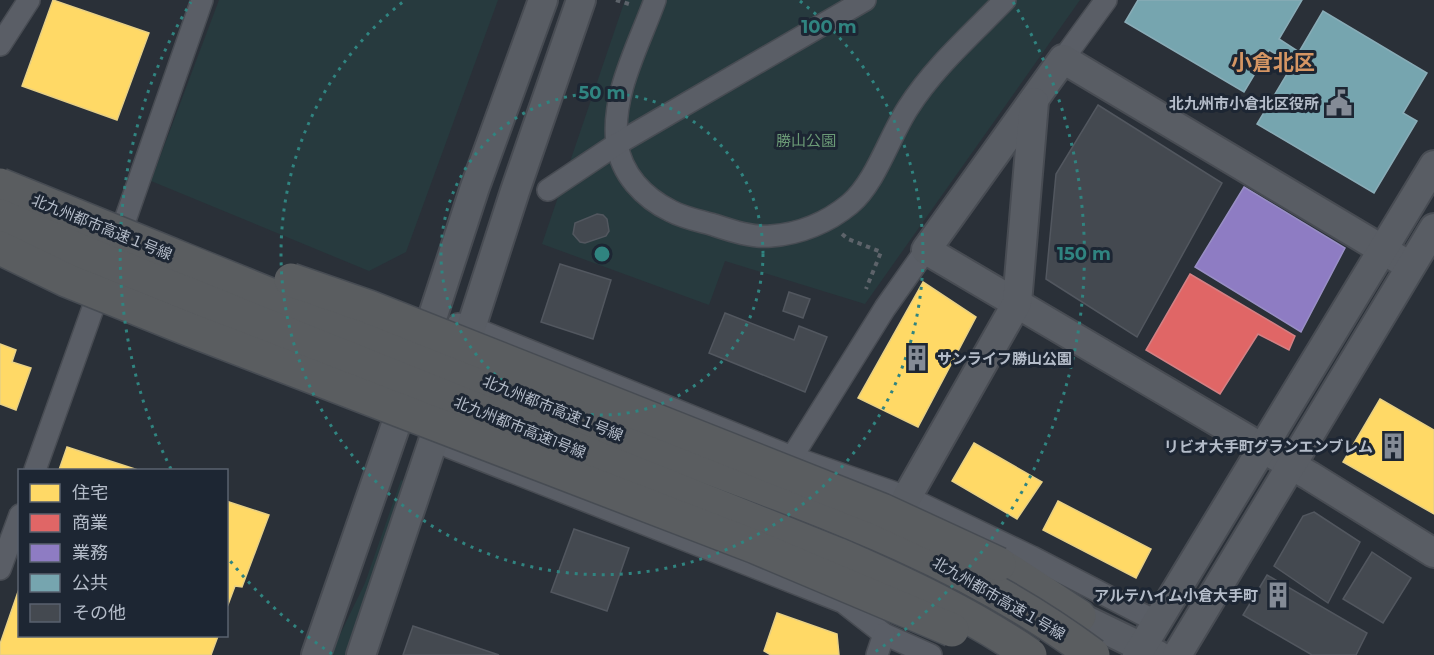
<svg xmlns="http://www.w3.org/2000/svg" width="1434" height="655" viewBox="0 0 1434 655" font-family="Montserrat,'Noto Sans JP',sans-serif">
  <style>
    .green { fill: #273a3e }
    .homes { fill: #ffd966; stroke: #e8d084; stroke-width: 1.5 }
    .shops { fill: #e06666; stroke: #d38084; stroke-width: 1.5 }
    .offices { fill: #8e7cc3; stroke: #998fc5; stroke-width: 1.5 }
    .public { fill: #76a5af; stroke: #89acb7; stroke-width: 1.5 }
    .building { fill: #444950; stroke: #52575f; stroke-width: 1.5 }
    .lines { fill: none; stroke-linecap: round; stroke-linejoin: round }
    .street-casing { stroke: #484c53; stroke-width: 24 }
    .secondary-casing { stroke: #484c53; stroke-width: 32 }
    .highway-casing { stroke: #474c53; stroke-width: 36 }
    .path { stroke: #5d636a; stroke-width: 4; stroke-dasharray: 4.5 4.5; stroke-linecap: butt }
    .street { stroke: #5a5e66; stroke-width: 21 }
    .secondary { stroke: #595d64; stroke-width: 28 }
    .highway { stroke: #5a5d60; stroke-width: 33 }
    .highway-bridge-casing { stroke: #474c53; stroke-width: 36; stroke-linecap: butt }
    .highway-bridge { stroke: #5a5d60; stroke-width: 33 }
    .ring { fill: none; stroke: #308480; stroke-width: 3; stroke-dasharray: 3 6 }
    .labels { text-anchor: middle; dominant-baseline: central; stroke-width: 6; stroke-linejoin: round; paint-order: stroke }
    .poi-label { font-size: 15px; font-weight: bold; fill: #b4bcc9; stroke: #1d2633; text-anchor: end }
    .park-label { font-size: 15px; fill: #6b9a76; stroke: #1d2633 }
    .street-label { font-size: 15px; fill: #b4bcc9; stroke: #1d2633 }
    .district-label { font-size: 21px; font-weight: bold; fill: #d59563; stroke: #1d2633 }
    .centre { fill: #308480; stroke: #1d2633; stroke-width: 3 }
    .ring-label { font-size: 18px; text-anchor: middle; font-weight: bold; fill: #308480; stroke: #1d2633; stroke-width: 6; stroke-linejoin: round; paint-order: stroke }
  </style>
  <rect width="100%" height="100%" fill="#2a3038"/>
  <!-- green -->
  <g class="green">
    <path d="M219,0h279l-92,252 -37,19 -218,-90z"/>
    <path d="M625,0h455l-215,304 -140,-43 -16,44 -167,-61z"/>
    <path d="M401,480l6,2 -59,173h-18l35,-72z"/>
  </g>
  <!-- homes -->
  <g class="homes">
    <path d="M53,0l96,33 -32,87 -95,-34z"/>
    <path d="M923,282l53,35 -58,110 -60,-29z"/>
    <path d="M0,344l16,6 -4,12 19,6 -15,42 -16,-6z"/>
    <path d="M1380,399l54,31v84l-91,-52z"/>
    <path d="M974,443l68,39 -25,37 -65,-38z"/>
    <path d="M67,447l71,23h-79z"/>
    <path d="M226,501l43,14 -27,72 -7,-1 -9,24z"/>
    <path d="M1058,501l93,48 -15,29 -93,-48z"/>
    <path d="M20,586v50h198l-7,19h-211v-11z"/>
    <path d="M777,613l60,21 2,21h-68l-7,-4z"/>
  </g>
  <!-- shops -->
  <path class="shops" d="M1190,274l105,62 -6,14 -31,-16 -38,60 -74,-44z"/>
  <!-- offices -->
  <path class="offices" d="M1244,187l101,61 -44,84 -106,-65z"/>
  <!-- public -->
  <path class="public" d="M1138,0h164l-23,39 20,13 24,-41 104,62 -24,40 14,8 -43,72 -117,-69 36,-60 -24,-14 -25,42 -119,-70z"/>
  <!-- building -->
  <g class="building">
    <path d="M1098,105l124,78 -85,154 -91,-58 10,-105z"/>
    <path d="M597,214l6,1 4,4 2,12 -3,5 -21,7 -5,-1 -7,-8 2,-11z"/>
    <path d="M560,264l51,16 -18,59 -52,-17z"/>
    <path d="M789,292l21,7 -7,19 -20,-7z"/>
    <path d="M725,313l69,27 5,-14 28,11 -22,55 -96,-39z"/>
    <path d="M1314,512l46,30 -32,61 -54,-37 29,-50z"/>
    <path d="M574,529l55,19 -22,63 -56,-19z"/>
    <path d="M1372,552l39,26 -28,45 -40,-24z"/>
    <path d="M1267,575l100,58 -11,22h-44l-69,-40z"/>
    <path d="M413,626l86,29h-96z"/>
  </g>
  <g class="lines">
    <!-- street casing -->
    <g class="street-casing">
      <g id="street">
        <path d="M655,0c-16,45 -44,94 -38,143 4,31 27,55 54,68 13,7 29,10 43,14 18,6 39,13 57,11 29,-2 57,-14 79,-32 26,-22 39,-67 58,-96 26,-41 64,-74 97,-108"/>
        <path d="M0,45l29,-45"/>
        <path d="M1063,59l43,-59"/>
        <path d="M548,190l69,-46 248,-144"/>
        <path d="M116,246l86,-246"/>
        <path d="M458,324l13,3 321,130 115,40 125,60 125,65"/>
        <path d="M449,447l394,155 41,32 47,21"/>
        <path d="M792,457l93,-149 41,-58"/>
        <path d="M35,470l67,-187"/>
        <path d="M0,569l20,-54"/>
        <path d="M877,655l7,-21"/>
      </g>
    </g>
    <!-- secondary casing -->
    <g class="secondary-casing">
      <g id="secondary">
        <path d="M1410,266l-347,-207 -137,191 384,226 124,77"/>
        <path d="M421,352l54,-165 68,-187"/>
        <path d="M459,365l56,-174 66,-191"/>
        <path d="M907,497l110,-194 17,-201"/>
        <path d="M1057,606l101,49"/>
        <path d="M316,655l92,-265"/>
        <path d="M361,655l84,-249"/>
        <path d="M1137,655l297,-490"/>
        <path d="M1177,655l257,-427"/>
      </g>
    </g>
    <!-- highway casing -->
    <g class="highway-casing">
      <path id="highway" d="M999,564l80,52"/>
    </g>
    <!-- path -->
    <g class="path">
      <path d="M616,0l16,5"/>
      <path d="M842,234l6,5 33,13 -15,37"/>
    </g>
    <!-- street -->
    <use href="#street" class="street"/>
    <!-- secondary -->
    <use href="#secondary" class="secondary"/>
    <!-- highway -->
    <use href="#highway" class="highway"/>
    <!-- highway-bridge casing -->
    <g class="highway-bridge-casing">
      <g id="highway-bridge">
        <path d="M0,185c198,80 396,162 595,240 170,66 350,119 498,230"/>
        <path d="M0,216l78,34 759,304c67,29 133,60 193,101"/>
        <path d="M0,248l66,32 122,49 565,217 199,84"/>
        <path d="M291,280l78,27 513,203 117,54"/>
      </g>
    </g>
    <!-- highway-bridge -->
    <use href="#highway-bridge" class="highway-bridge"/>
  </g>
  <!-- distance rings -->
  <g class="ring">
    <circle cx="602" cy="254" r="161"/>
    <path d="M800 1A321 321 0 1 1 404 1"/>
    <path d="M332 654A482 482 0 0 1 227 557M171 469A482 482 0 0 1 191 2M1013 2A482 482 0 0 1 872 654"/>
  </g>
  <!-- icons -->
  <defs>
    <g id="civic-bare" transform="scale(2.07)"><path d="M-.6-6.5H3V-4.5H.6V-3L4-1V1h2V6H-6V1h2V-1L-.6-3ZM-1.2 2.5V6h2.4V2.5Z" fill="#848b96" stroke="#1d2633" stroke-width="2.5" paint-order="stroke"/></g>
    <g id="building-bare" transform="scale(2.07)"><path d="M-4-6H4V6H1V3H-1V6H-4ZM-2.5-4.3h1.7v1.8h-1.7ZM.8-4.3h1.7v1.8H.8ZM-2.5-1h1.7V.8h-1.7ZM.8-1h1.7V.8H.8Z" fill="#848b96" stroke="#1d2633" stroke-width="2.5" paint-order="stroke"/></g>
  </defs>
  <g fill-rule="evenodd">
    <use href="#civic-bare" x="1339" y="103"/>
    <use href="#building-bare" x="917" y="358"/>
    <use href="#building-bare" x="1393" y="446"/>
    <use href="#building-bare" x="1278" y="595"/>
  </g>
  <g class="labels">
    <!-- poi labels -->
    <g class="poi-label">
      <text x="1319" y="103">北九州市小倉北区役所</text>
      <text x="937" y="358" text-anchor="start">サンライフ勝山公園</text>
      <text x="1373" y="446">リビオ大手町グランエンブレム</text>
      <text x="1258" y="595">アルテハイム小倉大手町</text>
    </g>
    <!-- park labels -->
    <g class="park-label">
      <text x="806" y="140">勝山公園</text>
    </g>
    <!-- street labels -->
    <g class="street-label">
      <text transform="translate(102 227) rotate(22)">北九州都市高速１号線</text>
      <text transform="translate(553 408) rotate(22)">北九州都市高速１号線</text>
      <text transform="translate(520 427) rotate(22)">北九州都市高速1号線</text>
      <text transform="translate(999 598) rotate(30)">北九州都市高速１号線</text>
    </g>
    <!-- district labels -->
    <g class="district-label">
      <text x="1273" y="62">小倉北区</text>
    </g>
  </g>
  <circle cx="602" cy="254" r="9" class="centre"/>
  <g class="ring-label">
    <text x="829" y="33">100 m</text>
    <text x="602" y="99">50 m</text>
    <text x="1084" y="260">150 m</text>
  </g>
  <!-- legend -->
  <rect x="18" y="469" width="210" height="168" fill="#1d2633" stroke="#59626f" stroke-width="1.5"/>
  <rect x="30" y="484" width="30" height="18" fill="#ffd966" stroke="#59626f" stroke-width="1.5"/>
  <text x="72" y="499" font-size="18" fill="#b4bcc9">住宅</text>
  <rect x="30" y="514" width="30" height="18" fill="#e06666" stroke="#59626f" stroke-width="1.5"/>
  <text x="72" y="529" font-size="18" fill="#b4bcc9">商業</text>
  <rect x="30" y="544" width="30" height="18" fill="#8e7cc3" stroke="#59626f" stroke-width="1.5"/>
  <text x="72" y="559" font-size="18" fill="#b4bcc9">業務</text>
  <rect x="30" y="574" width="30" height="18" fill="#76a5af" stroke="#59626f" stroke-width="1.5"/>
  <text x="72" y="589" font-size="18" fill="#b4bcc9">公共</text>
  <rect x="30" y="604" width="30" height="18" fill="#444950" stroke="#59626f" stroke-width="1.5"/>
  <text x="72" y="619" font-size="18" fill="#b4bcc9">その他</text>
</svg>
